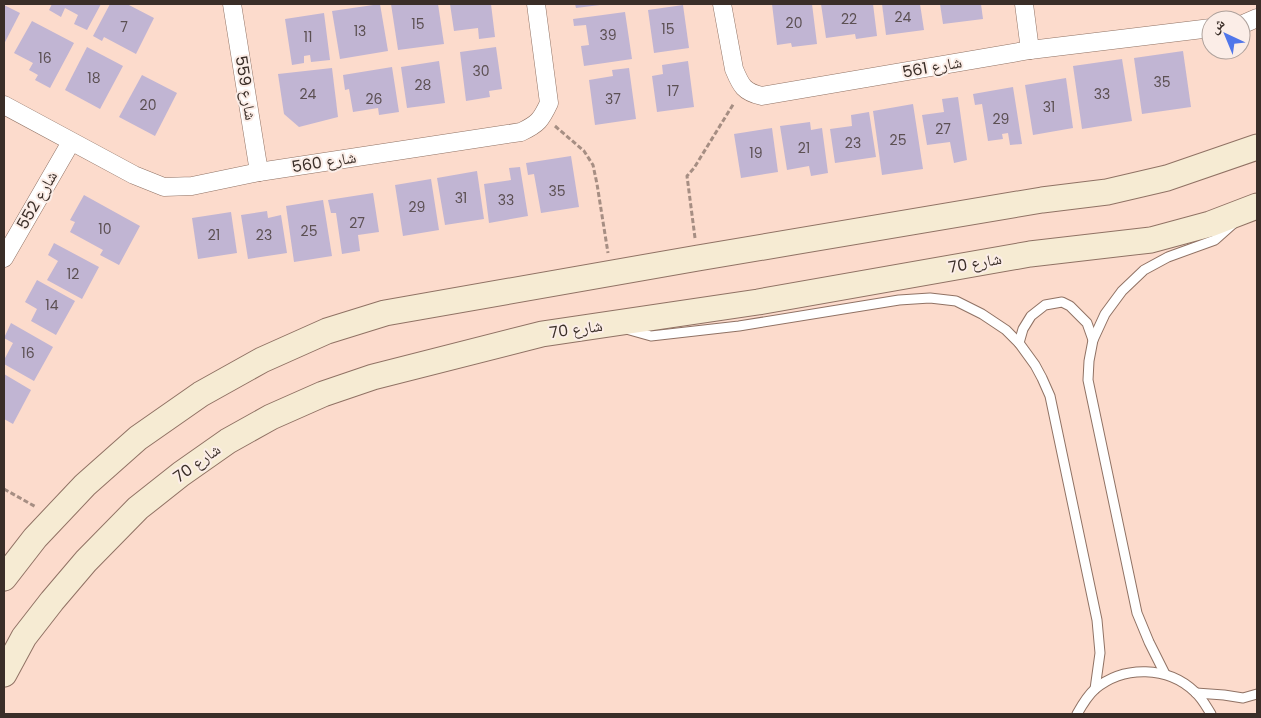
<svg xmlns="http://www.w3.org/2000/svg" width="1261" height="718" viewBox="0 0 1261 718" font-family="Poppins,'Noto Naskh Arabic',sans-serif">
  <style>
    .building { fill: #c1b5d3 }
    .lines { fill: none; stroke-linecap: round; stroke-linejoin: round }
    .lane-casing { stroke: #907264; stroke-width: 11 }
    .street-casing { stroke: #907264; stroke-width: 19 }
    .secondary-casing { stroke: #907264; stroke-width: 27 }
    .path { stroke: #a68e83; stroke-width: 3; stroke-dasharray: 5 2.5; stroke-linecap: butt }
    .lane { stroke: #fff; stroke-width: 9 }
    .street { stroke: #fff; stroke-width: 18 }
    .secondary { stroke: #f6ebd3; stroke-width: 25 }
    .labels { text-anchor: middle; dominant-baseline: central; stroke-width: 4; stroke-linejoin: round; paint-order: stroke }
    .number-label { font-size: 14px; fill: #5c5053 }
    .street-label { font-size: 16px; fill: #3a2e28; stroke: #fbede7 }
  </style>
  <rect width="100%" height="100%" fill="#fcdbcc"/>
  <!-- building -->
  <g class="building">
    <path d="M52,4h49l-14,26 -13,-6 4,-9 -13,-7 -4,9 -12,-7z"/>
    <path d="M110,4h17l27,14 -18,36 -32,-17 -2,4 -9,-5z"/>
    <path d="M380,4l8,47 -48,8 -8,-48z"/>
    <path d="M391,4h47l6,40 -46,6z"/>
    <path d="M450,4h41l4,33 -16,2 -1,-11 -24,3z"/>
    <path d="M575,4h25v1l-24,3z"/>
    <path d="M772,4h40l5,40 -25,3 -1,-4 -14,2z"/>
    <path d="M821,4h52l4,32 -21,3 -1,-5 -29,4z"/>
    <path d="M882,4h38l4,26 -38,5z"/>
    <path d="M940,4h41l2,15 -40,5z"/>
    <path d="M4,5l16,8 -16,31z"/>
    <path d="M683,5l6,43 -35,5 -6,-43z"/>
    <path d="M625,12l7,47 -48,7 -3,-20 8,-1 -3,-20 -12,1 -1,-7z"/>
    <path d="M324,13l6,47 -19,2 -1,-7 -6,1v7l-12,2 -7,-46z"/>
    <path d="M32,21l42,22 -24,45 -15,-8 3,-5 -9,-5 4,-7 -19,-10z"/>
    <path d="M87,47l36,19 -23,43 -35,-19z"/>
    <path d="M496,47l6,42 -13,2 1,6 -24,4 -6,-49z"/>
    <path d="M1183,51l8,56 -49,7 -8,-56z"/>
    <path d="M1122,59l10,62 -50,8 -9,-63z"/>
    <path d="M439,61l6,42 -38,5 -6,-41z"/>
    <path d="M688,61l6,46 -37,5 -5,-36 11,-2 -1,-9z"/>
    <path d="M392,67l7,45 -20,3 -1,-7 -25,4 -4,-23 -4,1 -2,-15z"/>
    <path d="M332,68l6,49 -39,10 -15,-13 -6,-40z"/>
    <path d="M629,68l7,51 -41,6 -6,-45 24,-4 -1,-6z"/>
    <path d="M142,75l35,18 -22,43 -36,-19z"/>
    <path d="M1066,78l7,50 -40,7 -8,-50z"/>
    <path d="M1013,87l9,57 -12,1 -2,-12 -6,1 1,5 -15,2 -6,-37 -7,1 -2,-11z"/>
    <path d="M958,97l9,63 -13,3 -4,-21 -23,3 -5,-30 22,-3 -2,-13z"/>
    <path d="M913,104l10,65 -41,6 -9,-64z"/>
    <path d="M869,112l7,45 -41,6 -5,-34 22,-3 -1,-11z"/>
    <path d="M810,122l1,8 11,-2 6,45 -17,3 -2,-10 -22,4 -7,-44z"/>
    <path d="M772,128l6,44 -37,6 -7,-44z"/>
    <path d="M571,156l8,51 -38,6 -7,-39 -6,1 -2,-12z"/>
    <path d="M520,167l8,49 -39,7 -5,-39 27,-4 -2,-12z"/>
    <path d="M477,171l7,48 -39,6 -8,-47z"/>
    <path d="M431,179l8,51 -36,6 -8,-51z"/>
    <path d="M373,193l6,39 -21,3 2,16 -18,3 -6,-41h-5l-3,-13z"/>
    <path d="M84,195l56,31 -21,39 -19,-10 3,-5 -33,-18 5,-10 -5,-2z"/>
    <path d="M323,200l9,56 -38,6 -8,-56z"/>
    <path d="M267,211l1,7 13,-3 6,38 -39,6 -7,-44z"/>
    <path d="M231,212l6,41 -39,6 -6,-41z"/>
    <path d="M54,243l45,24 -17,32 -35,-19 11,-19 -10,-6z"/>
    <path d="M37,280l38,21 -19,34 -25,-14 6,-12 -12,-7z"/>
    <path d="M11,323l42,24 -19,34 -30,-17v-4l9,-17 -9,-5z"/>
    <path d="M4,374l27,16 -18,34 -9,-5z"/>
  </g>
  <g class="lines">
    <!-- lane casing -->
    <g class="lane-casing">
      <g id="lane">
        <path d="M626,329l25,7 88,-10 160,-26 31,-2 26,3 26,13 24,16 13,13 16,22 7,13 8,18 47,224 3,33 -5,36"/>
        <path d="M1019,343l4,-14 8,-13 14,-11 17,-3 8,4 17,17 6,17"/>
        <path d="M1165,674l-16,-32 -12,-29 -49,-233 1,-19 4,-21 12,-26 17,-23 22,-21 24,-13 47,-17 18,-16"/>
        <path d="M1196,693l28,2 19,3 14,-4"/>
        <path d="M1077,714c5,-9 10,-18 18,-25 29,-24 73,-23 100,3 7,6 11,14 16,22"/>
      </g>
    </g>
    <!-- street casing -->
    <g class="street-casing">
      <g id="street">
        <path d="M232,4l27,168"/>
        <path d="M722,4l12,65c7,17 10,23 28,27l268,-46 181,-22"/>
        <path d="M1024,4l6,46"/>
        <path d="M1241,25l16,-7"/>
        <path d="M4,105l130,70 30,12 28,-1 67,-14 262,-40c17,-8 20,-12 28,-29l-13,-99"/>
        <path d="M4,258l67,-116"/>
      </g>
    </g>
    <!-- secondary casing -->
    <g class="secondary-casing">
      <g id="secondary">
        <path d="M4,578l31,-40 50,-53 53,-47 63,-44 61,-34 65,-29 58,-18 313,-55 344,-58 65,-8 60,-14 90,-31"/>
        <path d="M4,674l20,-37 28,-36 34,-40 52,-53 43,-34 47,-33 43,-24 52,-23 50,-17 169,-43 216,-32 272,-48 121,-14 59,-16 47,-18"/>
      </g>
    </g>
    <!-- path -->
    <g class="path">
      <path d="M555,126l29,25 9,14 4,19 11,69"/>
      <path d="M695,238l-8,-62 7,-8 40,-65"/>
      <path d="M4,489l32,18"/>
    </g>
    <!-- lane -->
    <use href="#lane" class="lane"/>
    <!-- street -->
    <use href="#street" class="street"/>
    <!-- secondary -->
    <use href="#secondary" class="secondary"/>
  </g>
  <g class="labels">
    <!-- number labels -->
    <g class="number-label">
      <text x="903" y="17">24</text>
      <text x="849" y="19">22</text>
      <text x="794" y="23">20</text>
      <text x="418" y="24">15</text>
      <text x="124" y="27">7</text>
      <text x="668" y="29">15</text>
      <text x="360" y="31">13</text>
      <text x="608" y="35">39</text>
      <text x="308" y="37">11</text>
      <text x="45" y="58">16</text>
      <text x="481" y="71">30</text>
      <text x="94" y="78">18</text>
      <text x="1162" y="82">35</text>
      <text x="423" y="85">28</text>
      <text x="673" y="91">17</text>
      <text x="308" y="94">24</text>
      <text x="1102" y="94">33</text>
      <text x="374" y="99">26</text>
      <text x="613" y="99">37</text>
      <text x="148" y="105">20</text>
      <text x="1049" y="107">31</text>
      <text x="1001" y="119">29</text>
      <text x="943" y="129">27</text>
      <text x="898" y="140">25</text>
      <text x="853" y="143">23</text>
      <text x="804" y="148">21</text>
      <text x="756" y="153">19</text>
      <text x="557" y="191">35</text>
      <text x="461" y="198">31</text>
      <text x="506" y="200">33</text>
      <text x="417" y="207">29</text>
      <text x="357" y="223">27</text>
      <text x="105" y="229">10</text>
      <text x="309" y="231">25</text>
      <text x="214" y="235">21</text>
      <text x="264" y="235">23</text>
      <text x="73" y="274">12</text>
      <text x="52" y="305">14</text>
      <text x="28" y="353">16</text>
    </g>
    <!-- street labels -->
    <g class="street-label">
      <text transform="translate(932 67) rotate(-10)">شارع 561</text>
      <text transform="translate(246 88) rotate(81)">شارع 559</text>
      <text transform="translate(324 162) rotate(-9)">شارع 560</text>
      <text transform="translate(37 200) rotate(-60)">شارع 552</text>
      <text transform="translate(975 263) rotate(-10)">شارع 70</text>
      <text transform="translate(576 329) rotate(-8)">شارع 70</text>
      <text transform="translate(197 463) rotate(-36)">شارع 70</text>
    </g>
  </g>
  <!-- border -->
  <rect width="1261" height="718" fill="none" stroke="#3a2e28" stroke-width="10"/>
  <!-- north arrow -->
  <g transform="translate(1226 35) rotate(316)"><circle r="24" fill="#fbede7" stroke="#aea19b"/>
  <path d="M0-4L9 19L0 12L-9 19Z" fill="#5076ea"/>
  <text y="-8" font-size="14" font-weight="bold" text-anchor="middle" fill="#3a2e28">ش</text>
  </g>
</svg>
